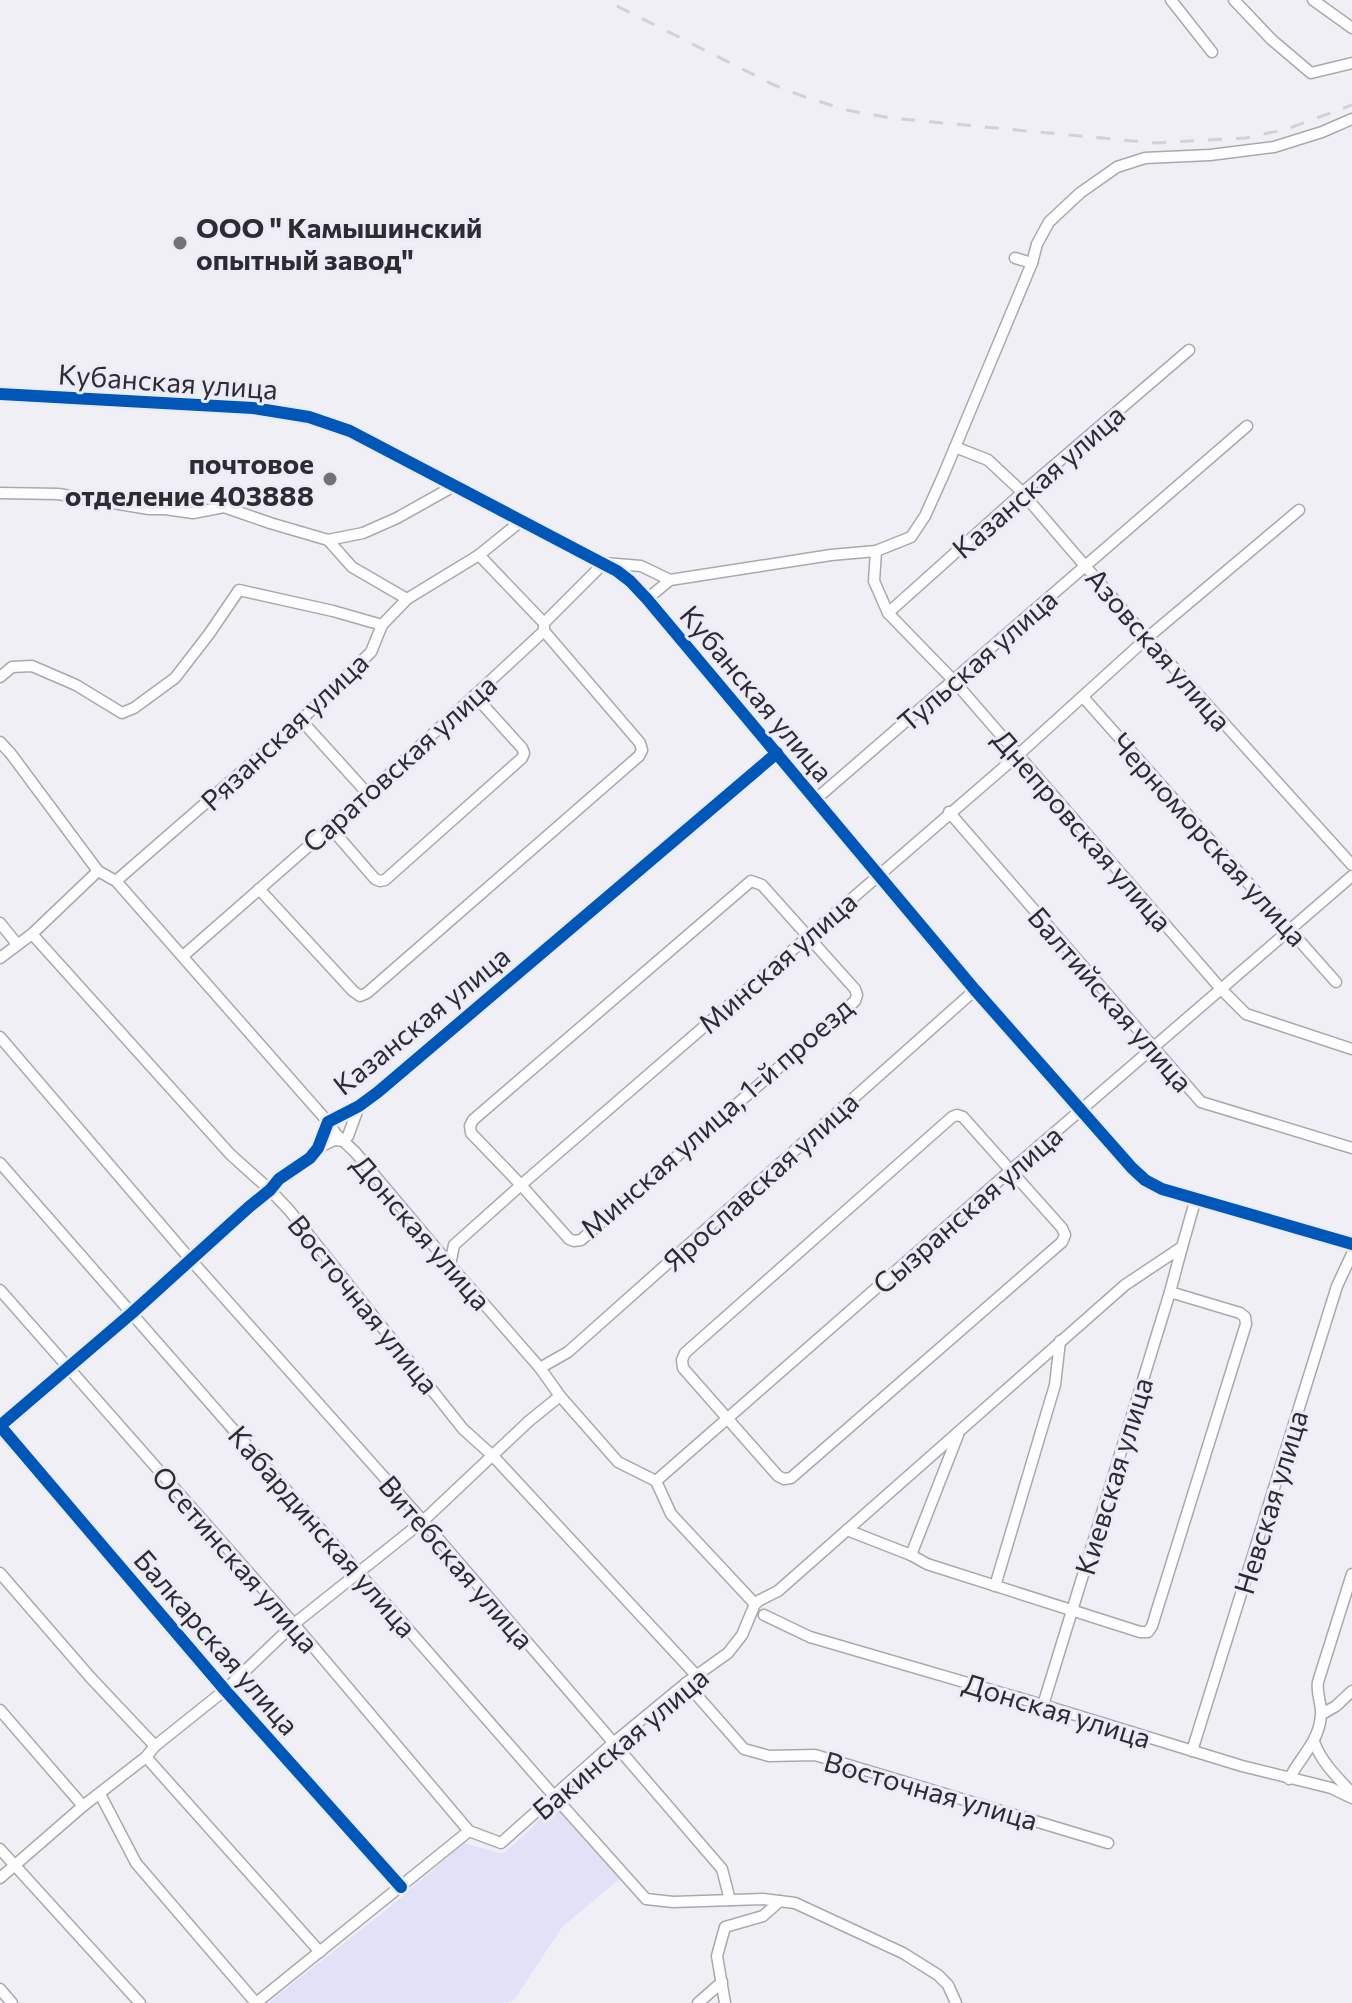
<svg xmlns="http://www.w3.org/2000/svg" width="1352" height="2003" viewBox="0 0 1352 2003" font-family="Commissioner,sans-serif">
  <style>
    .garden { fill: #e1e1f7 }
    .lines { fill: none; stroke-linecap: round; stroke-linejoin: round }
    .minor-casing { stroke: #a9a9ad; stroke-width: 13 }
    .minor { stroke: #fdfdfe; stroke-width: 10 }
    .rail { stroke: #d2d2d4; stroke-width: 3; stroke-dasharray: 14 14; stroke-linecap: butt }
    .cycleway-casing { stroke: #ececf8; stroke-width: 17 }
    .cycleway { stroke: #0057b8; stroke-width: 12 }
    .poi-dot { fill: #717176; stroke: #ececf8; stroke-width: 3 }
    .labels { text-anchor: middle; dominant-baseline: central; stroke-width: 6; stroke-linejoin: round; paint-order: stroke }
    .poi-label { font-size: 28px; font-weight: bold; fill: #2d2d31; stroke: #ececf8; text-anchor: start }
    .street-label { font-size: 28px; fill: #2d2d31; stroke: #ececf8 }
  </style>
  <rect width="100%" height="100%" fill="#efeff5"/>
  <!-- garden -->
  <path class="garden" d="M553,1804l69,73 -60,50 -48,73 -7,3h-239l117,-92 79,-68 39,11 29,-26z"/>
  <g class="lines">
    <!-- minor casing -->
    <g class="minor-casing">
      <g id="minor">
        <path d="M1171,0l41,52"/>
        <path d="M1234,0l38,40 39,33 41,-10"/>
        <path d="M1313,0l39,28"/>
        <path d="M1032,263l5,-19 12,-22 31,-29 37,-26 28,-9 65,-3 64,-8 48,-15 30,-13"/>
        <path d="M0,394l253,14 56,9 41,14 267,140 13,10 17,18 328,391 157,178 13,12 17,9 190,55"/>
        <path d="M955,447l33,13 31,29 128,149 205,227"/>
        <path d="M0,493l58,1 91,15h16l28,4 31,-6 46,16 58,17 35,-7 34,-15 57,-32"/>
        <path d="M328,540l24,27 55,32"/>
        <path d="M876,551l-2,30 14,32 66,68 267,308 25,25 106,35"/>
        <path d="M479,555l65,68"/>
        <path d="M647,599l23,-19"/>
        <path d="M888,613l134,-120 167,-143"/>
        <path d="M0,677l12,-10 20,-1 44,19 46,28 12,-5 41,-30 34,-44 30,-44 94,21 49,14"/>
        <path d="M1083,697l253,285"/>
        <path d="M301,720l67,74"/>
        <path d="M0,742l11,12 87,117 18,10 212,241 7,11 20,19 95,113 90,103 20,28 58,66 38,19 15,33 84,90"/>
        <path d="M816,799l431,-373"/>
        <path d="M949,812l252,290 151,46"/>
        <path d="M330,827l45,52 5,2 5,-1 137,-122 2,-5 -2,-5 -47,-52"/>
        <path d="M116,881l185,-161 70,-68 11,-27 25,-26 72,-44 42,-34"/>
        <path d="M751,881l11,4 93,104 2,6 -2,6 -274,239 -7,1 -5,-2 -48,-54 -50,-52 -1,-7 3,-6z"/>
        <path d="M259,889l94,102 7,5 7,-3 272,-237 3,-6 -2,-7 -96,-112"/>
        <path d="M0,923l17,21"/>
        <path d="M32,934l198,220 40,36 19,20 174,219 30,27 203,219"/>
        <path d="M183,956l185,-162 176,-163v-8l60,-60 37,3 29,14 161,-25 45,-4 35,-14 14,-21 18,-40 89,-213 -17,-5"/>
        <path d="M0,958l32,-24 66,-63"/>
        <path d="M0,1037l190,222 233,262 299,348 8,31"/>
        <path d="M957,1115l6,2 99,111 3,7 -3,7 -271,236 -7,1 -6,-3 -95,-108 -1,-8 3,-7 267,-236z"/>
        <path d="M318,1148l16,-8 10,1 4,-5 11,-30"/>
        <path d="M0,1163l554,633 92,103 27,3 90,-3 32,4 108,50 35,22 10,10 8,18"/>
        <path d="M450,1265l4,-20 67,-60 497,-430 129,-117 152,-128"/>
        <path d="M0,1290l294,334 175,207"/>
        <path d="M540,1368l28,-16 407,-362"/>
        <path d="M656,1481l354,-310 342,-295"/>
        <path d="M847,1530l64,25 16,9 213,68h8l4,-6 94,-302 -1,-7 -5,-4 -70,-21"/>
        <path d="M911,1555l47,-120"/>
        <path d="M0,1573l90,104 65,69"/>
        <path d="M995,1586l60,-201 5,-44"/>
        <path d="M764,1615l46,22 233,68 199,61 89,22 21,10"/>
        <path d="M686,1683l58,66 25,7 46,-1 293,88"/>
        <path d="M1043,1705l127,-413 12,-45"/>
        <path d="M0,1710l83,96"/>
        <path d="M1322,1714l14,-8 16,-15"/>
        <path d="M1314,1742c8,21 23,35 38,51"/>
        <path d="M1192,1751l145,-465 15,-32"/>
        <path d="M146,1757l174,195"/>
        <path d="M1289,1779c11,-22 31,-38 32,-65 1,-11 -5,-19 -3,-32l34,-108"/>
        <path d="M100,1794l36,69 120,140"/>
        <path d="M0,1849l140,154"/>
        <path d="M0,1878l83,-72 63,-49 9,-11 70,-56 69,-66 129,-103 106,-100 31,-25"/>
        <path d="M401,1887l-176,-197 -225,-264 132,-113 117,-106 21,-17 9,-11 31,-21 8,-10 10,-26 31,-16 19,-14 399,-339"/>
        <path d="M0,1989l12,14"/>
        <path d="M256,2003l213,-172 32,12 111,-99 74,-61 42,-30 14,-18 13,-31 5,-4 18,-9 347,-306 57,-38 14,-49"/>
        <path d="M698,2003l24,-21"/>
        <path d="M725,2003l-8,-47 8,-29 38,-11 17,-15"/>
      </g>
    </g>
    <!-- minor -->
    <use href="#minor" class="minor"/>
    <!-- rail -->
    <path class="rail" d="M617,6l157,79 31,12 41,13 45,8 263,25 92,-5 41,-9 65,-24"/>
    <!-- cycleway casing -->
    <g class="cycleway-casing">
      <g id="cycleway">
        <path d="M0,394l253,14 56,9 41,14 267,140 13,10 17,18 328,391 157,178 13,12 17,9 190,55"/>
        <path d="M401,1887l-176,-197 -225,-264 132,-113 117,-106 21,-17 9,-11 31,-21 8,-10 10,-26 31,-16 19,-14 399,-339"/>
      </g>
    </g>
    <!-- cycleway -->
    <use href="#cycleway" class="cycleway"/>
  </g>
  <!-- markers -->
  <g class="poi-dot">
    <circle cx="180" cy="243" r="8"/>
    <circle cx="330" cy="479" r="8"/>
  </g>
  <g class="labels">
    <!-- poi labels -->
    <g class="poi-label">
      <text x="196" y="227">ООО " Камышинский<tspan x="196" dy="32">опытный завод"</tspan></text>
      <text x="314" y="463" text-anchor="end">почтовое<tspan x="314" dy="32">отделение 403888</tspan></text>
    </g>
    <!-- street labels -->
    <g class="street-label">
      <text transform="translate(168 381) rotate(4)">Кубанская улица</text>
      <text transform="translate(1038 481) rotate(-41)">Казанская улица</text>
      <text transform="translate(1159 649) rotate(49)">Азовская улица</text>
      <text transform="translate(977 660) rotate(-41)">Тульская улица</text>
      <text transform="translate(757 693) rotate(50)">Кубанская улица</text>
      <text transform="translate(284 731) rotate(-43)">Рязанская улица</text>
      <text transform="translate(399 763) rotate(-42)">Саратовская улица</text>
      <text transform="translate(1083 830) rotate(49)">Днепровская улица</text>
      <text transform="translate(1210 839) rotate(48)">Черноморская улица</text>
      <text transform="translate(777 962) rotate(-41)">Минская улица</text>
      <text transform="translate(1111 999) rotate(49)">Балтийская улица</text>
      <text transform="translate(421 1020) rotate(-39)">Казанская улица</text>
      <text transform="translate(716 1117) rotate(-41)">Минская улица, 1-й проезд</text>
      <text transform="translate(760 1181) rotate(-42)">Ярославская улица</text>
      <text transform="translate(967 1209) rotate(-41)">Сызранская улица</text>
      <text transform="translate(422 1232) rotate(49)">Донская улица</text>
      <text transform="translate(364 1304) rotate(51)">Восточная улица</text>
      <text transform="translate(1113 1476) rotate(-73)">Киевская улица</text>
      <text transform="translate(1270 1502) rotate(-73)">Невская улица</text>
      <text transform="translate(323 1531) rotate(49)">Кабардинская улица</text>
      <text transform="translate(236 1559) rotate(49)">Осетинская улица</text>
      <text transform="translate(457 1562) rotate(49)">Витебская улица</text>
      <text transform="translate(217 1642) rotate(49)">Балкарская улица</text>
      <text transform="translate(1057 1710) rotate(17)">Донская улица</text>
      <text transform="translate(620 1743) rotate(-40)">Бакинская улица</text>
      <text transform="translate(931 1790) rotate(16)">Восточная улица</text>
    </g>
  </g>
</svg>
